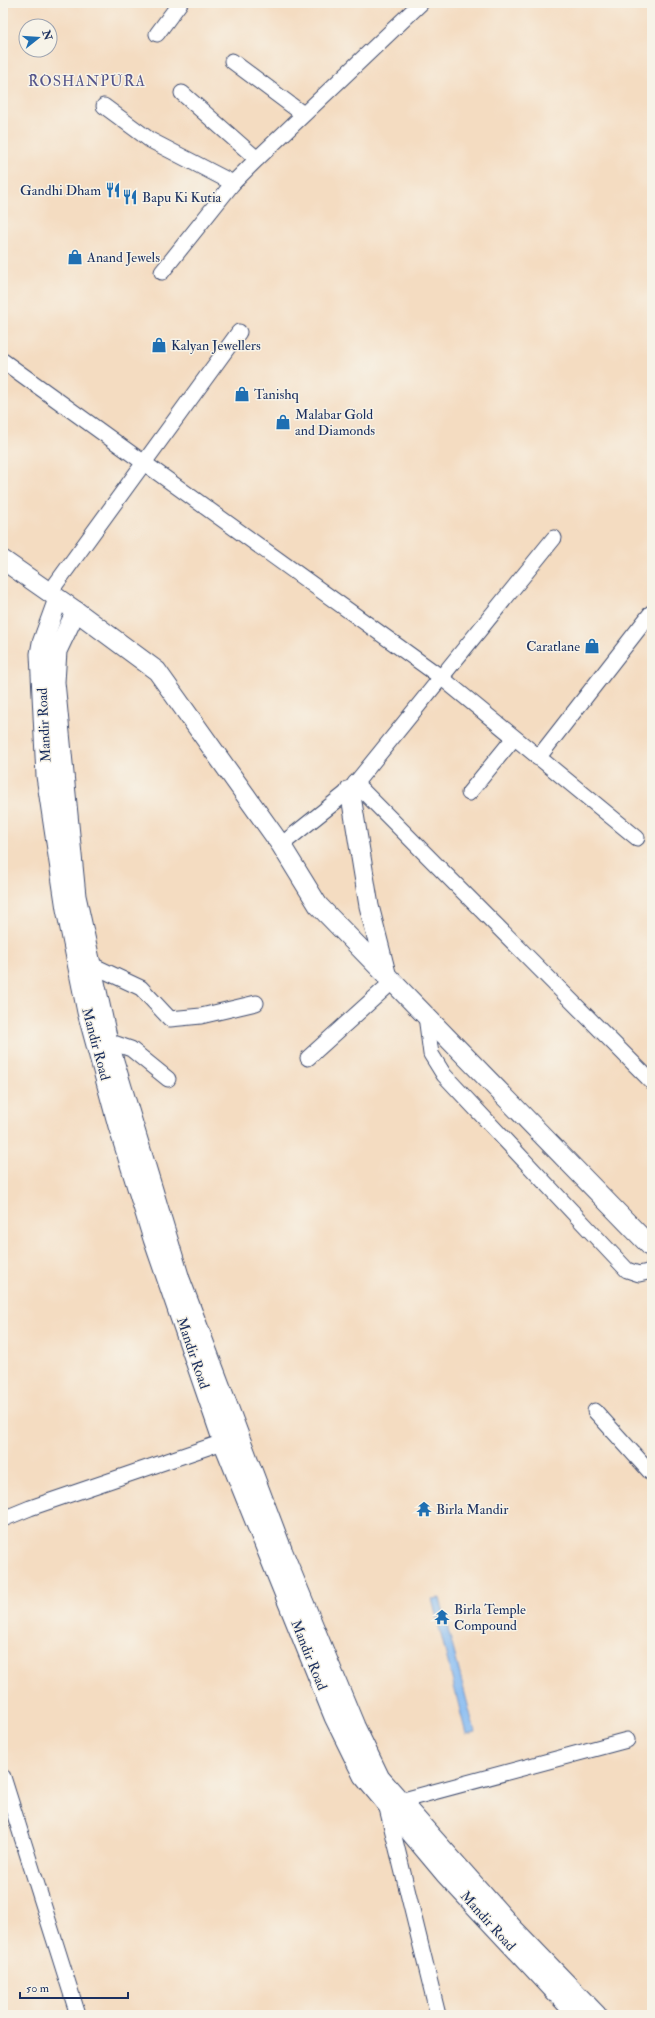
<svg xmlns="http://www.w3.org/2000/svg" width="655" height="2018" viewBox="0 0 655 2018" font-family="'IM FELL Double Pica',serif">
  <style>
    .water { fill: #83baf3; stroke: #4f74a8 }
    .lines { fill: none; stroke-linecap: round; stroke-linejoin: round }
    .minor-casing { stroke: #3c496d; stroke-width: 17 }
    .tertiary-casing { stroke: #3c496d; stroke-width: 21 }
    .minor { stroke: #fff; stroke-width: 15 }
    .tertiary { stroke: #fff; stroke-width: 19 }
    .labels { text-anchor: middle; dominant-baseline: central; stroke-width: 3; stroke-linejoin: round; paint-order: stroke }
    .poi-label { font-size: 14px; fill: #1b2f5e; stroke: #f7f3e8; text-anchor: start }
    .street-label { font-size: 14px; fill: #1b2f5e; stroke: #f7f3e8 }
    .neighbourhood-label { font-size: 15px; letter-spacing: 1px; fill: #55558b; stroke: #f7f3e8 }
  </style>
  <rect width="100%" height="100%" fill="#f7f3e8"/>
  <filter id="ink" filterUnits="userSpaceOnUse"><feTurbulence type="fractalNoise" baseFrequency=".025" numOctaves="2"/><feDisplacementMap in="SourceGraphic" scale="8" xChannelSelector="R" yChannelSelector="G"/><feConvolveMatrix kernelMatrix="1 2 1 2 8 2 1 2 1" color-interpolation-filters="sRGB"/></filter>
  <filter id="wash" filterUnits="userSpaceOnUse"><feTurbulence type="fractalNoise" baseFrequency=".012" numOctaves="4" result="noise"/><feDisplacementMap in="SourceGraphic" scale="16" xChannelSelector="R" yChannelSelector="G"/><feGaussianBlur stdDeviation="0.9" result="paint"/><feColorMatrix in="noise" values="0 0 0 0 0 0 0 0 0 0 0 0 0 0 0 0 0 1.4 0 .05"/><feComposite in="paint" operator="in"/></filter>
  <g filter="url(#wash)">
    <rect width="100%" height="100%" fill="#f4dcc1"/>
    <!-- water -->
    <path class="water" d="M440,1598l35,134 -9,2 -34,-135z"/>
  </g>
  <g filter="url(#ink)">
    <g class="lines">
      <!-- minor casing -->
      <g class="minor-casing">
        <g id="minor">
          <path d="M157,34l23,-31"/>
          <path d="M232,61l71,53"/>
          <path d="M182,93l75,66"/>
          <path d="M104,106l46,34 83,43"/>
          <path d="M162,272l71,-89 24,-24 164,-156"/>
          <path d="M3,361l439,317 195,160"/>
          <path d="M50,592l189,-260"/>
          <path d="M538,758l113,-145"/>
          <path d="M355,783l297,299"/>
          <path d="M469,793l45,-55"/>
          <path d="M281,845l69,-55 204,-252"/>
          <path d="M92,965l49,23 29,31 31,-3 55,-13"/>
          <path d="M426,1016l5,38 13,21 183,195 12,4 13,-3"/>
          <path d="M108,1041l23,8 37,30"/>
          <path d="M308,1058l84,-76"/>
          <path d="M595,1411l57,63"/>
          <path d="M3,1519l27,-11 193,-66"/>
          <path d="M3,1777l75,238"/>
          <path d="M400,1801l227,-61"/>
          <path d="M386,1804l52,211"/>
        </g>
      </g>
      <!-- tertiary casing -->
      <g class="tertiary-casing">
        <g id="tertiary">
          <path d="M3,560l73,51 81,60 124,174 37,60 334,343"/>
          <path d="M58,599l-16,44 -2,11 6,122 20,133 21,103 31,114 35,113 70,203 111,275 29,59 82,98 132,141"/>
          <path d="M76,611l-19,40 -2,31 21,214 32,145 72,238 103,273 72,174 25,52 132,149 85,88"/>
          <path d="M350,790l19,116 18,71"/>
        </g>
      </g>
      <!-- minor -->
      <use href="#minor" class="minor"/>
      <!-- tertiary -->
      <use href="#tertiary" class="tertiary"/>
    </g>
  </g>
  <!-- icons -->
  <defs>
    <g id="restaurant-bare" transform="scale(1.2)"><path d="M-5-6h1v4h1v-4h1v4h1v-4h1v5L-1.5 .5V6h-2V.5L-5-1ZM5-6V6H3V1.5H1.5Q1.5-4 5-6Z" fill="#1f6fb2" stroke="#f7f3e8" stroke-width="2.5" paint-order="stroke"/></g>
    <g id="shop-bare" transform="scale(1.2)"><path d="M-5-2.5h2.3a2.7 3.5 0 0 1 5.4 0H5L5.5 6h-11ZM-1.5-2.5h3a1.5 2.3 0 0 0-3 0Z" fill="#1f6fb2" stroke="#f7f3e8" stroke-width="2.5" paint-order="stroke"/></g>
    <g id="temple-bare" transform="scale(1.2)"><path d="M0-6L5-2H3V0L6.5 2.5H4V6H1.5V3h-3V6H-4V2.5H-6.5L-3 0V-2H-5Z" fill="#1f6fb2" stroke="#f7f3e8" stroke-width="2.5" paint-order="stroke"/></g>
  </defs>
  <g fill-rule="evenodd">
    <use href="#restaurant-bare" x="113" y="190"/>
    <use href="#restaurant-bare" x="130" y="197"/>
    <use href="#shop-bare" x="75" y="257"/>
    <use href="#shop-bare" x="159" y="345"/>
    <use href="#shop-bare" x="242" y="394"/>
    <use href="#shop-bare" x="283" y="422"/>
    <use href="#shop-bare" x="592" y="646"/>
    <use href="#temple-bare" x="424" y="1509"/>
    <use href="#temple-bare" x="442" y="1617"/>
  </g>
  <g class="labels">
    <!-- poi labels -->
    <g class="poi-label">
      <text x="101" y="190" text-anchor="end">Gandhi Dham</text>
      <text x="142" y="197">Bapu Ki Kutia</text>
      <text x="87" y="257">Anand Jewels</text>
      <text x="171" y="345">Kalyan Jewellers</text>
      <text x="254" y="394">Tanishq</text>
      <text x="295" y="414">Malabar Gold<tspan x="295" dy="16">and Diamonds</tspan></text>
      <text x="580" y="646" text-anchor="end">Caratlane</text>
      <text x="436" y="1509">Birla Mandir</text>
      <text x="454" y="1609">Birla Temple<tspan x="454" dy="16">Compound</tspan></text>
    </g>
    <!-- street labels -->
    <g class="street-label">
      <text transform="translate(44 725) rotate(-93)">Mandir Road</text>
      <text transform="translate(96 1044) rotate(75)">Mandir Road</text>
      <text transform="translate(193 1353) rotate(71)">Mandir Road</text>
      <text transform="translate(309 1655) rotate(68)">Mandir Road</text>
      <text transform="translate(488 1921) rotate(48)">Mandir Road</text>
    </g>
    <!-- neighbourhood labels -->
    <g class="neighbourhood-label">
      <text x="87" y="81">ROSHANPURA</text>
    </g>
  </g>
  <!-- margin -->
  <rect width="655" height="2018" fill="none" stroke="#f7f3e8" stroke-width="16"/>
  <!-- north arrow -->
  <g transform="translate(38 38) rotate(73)"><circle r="19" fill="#f7f3e8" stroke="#9fa5b1"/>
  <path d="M0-3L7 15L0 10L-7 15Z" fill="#1f6fb2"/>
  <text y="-6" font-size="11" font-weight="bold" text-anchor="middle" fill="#1b2f5e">N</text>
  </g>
  <!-- scale -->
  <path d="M20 1992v6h108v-6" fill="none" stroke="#1b2f5e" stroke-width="2"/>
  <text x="26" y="1992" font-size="12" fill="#1b2f5e" stroke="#f7f3e8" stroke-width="3" paint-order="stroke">50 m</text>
</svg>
